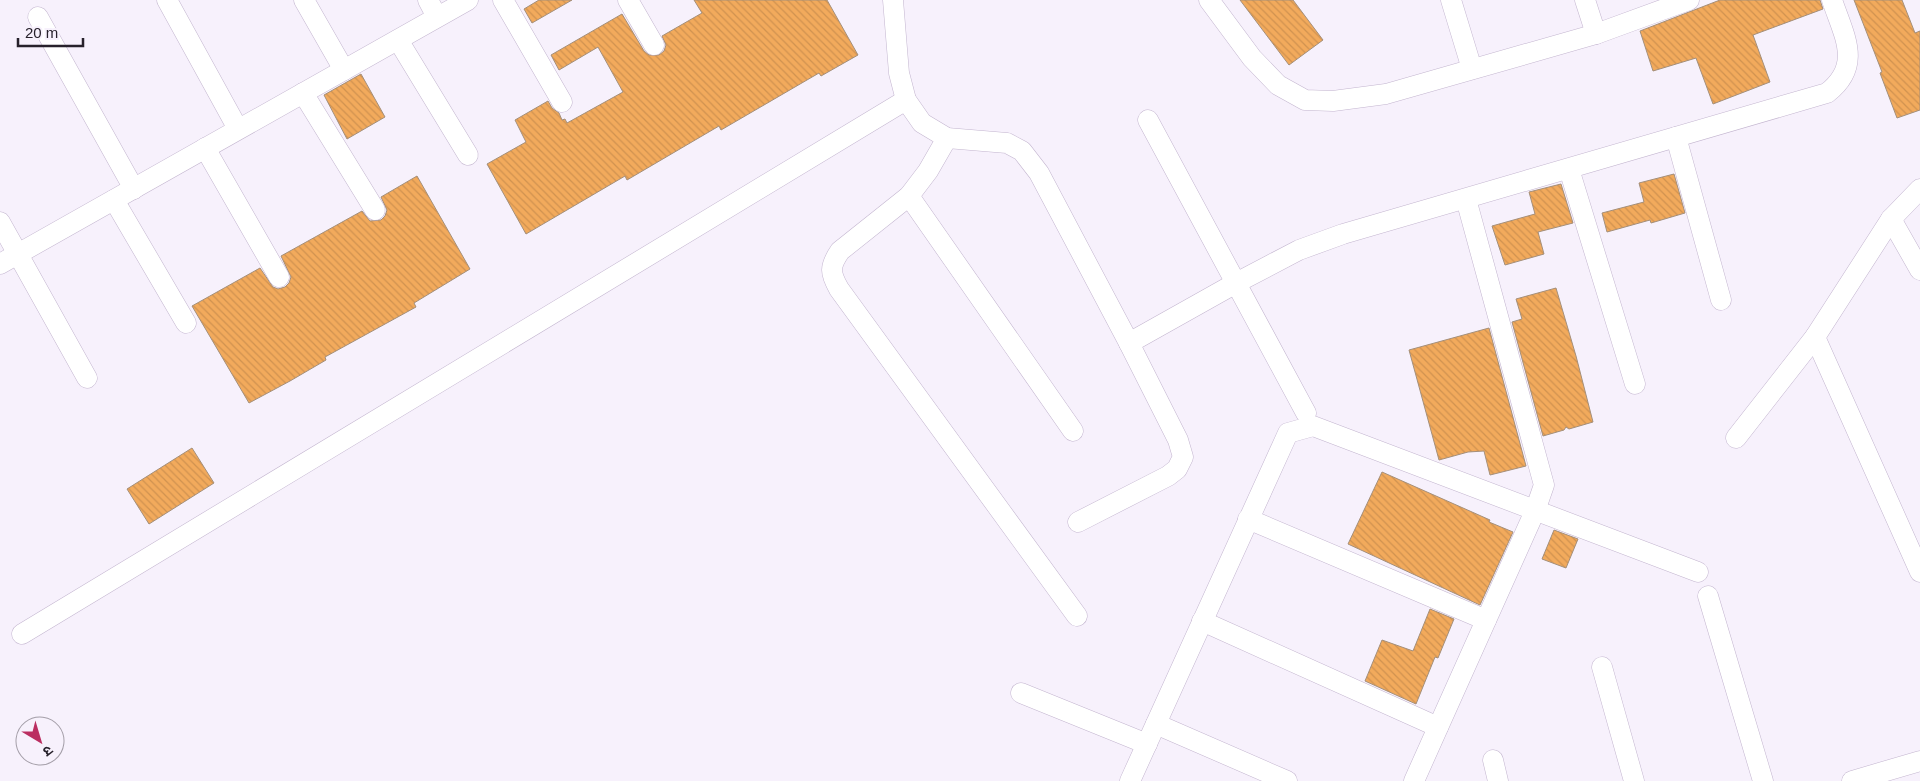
<svg xmlns="http://www.w3.org/2000/svg" width="1920" height="781" viewBox="0 0 1920 781" font-family="Arial,'Noto Sans Devanagari',sans-serif">
  <style>
    .building { fill: url(#building-back-hatch); stroke: #a48f7a }
    .lines { fill: none; stroke-linecap: round; stroke-linejoin: round }
    .street-casing { stroke: #c3b5cf; stroke-width: 21 }
    .street { stroke: #fff; stroke-width: 20 }
  </style>
  <defs>
    <pattern id="building-back-hatch" width="6" height="6" patternUnits="userSpaceOnUse" patternTransform="scale(1.25)"><rect width="6" height="6" fill="#f2aa5c"/><path d="M-1 5l2 2M0 0l6 6M5-1l2 2" fill="none" stroke="#d09250"/></pattern>
  </defs>
  <rect width="100%" height="100%" fill="#f7f1fc"/>
  <!-- building -->
  <g class="building">
    <path d="M539,0h33l-40,23 -8,-14z"/>
    <path d="M694,0h133l31,55 -37,21 -2,-3 -98,57 -2,-4 -92,54 -2,-4 -99,58 -39,-70 39,-22 -11,-22 33,-19 4,7 7,5 3,7 3,-1 2,4 56,-31 -25,-45 -39,23 -8,-15 71,-41 22,37 5,4h10l5,-4 2,-6 -4,-9 40,-23z"/>
    <path d="M1240,0h53l30,40 -34,25z"/>
    <path d="M1720,0h100l3,9 -70,26 17,47 -57,22 -17,-46 -43,13 -13,-40z"/>
    <path d="M1854,0h48l13,33 5,-2v79l-23,8 -17,-45 2,-1z"/>
    <path d="M361,74l24,43 -38,22 -23,-44z"/>
    <path d="M1674,174l11,39 -34,10 -1,-3 -43,12 -5,-19 42,-11 -5,-19z"/>
    <path d="M417,176l53,93 -56,34 2,4 -91,50 1,3 -36,21 -41,22 -57,-97 68,-38 13,19 5,2 7,-2 4,-4 2,-6 -10,-21 81,-45 8,10 11,-1 4,-4 2,-6 -6,-13z"/>
    <path d="M1561,184l12,39 -35,9 6,22 -39,11 -13,-39 43,-12 -6,-22z"/>
    <path d="M1556,288l20,68 17,66 -24,7 -3,-2 -2,3 -21,6 -31,-114 10,-3 -6,-20z"/>
    <path d="M1489,328l37,138 -36,9 -6,-24 -16,1 -29,8 -30,-110z"/>
    <path d="M192,448l22,35 -65,41 -22,-35z"/>
    <path d="M1382,472l108,48 -1,2 24,10 -33,73 -132,-61z"/>
    <path d="M1554,530l24,9 -12,29 -24,-9z"/>
    <path d="M1430,609l24,10 -16,39 -3,-1 -19,47 -51,-23 17,-41 31,11z"/>
  </g>
  <g class="lines">
    <!-- street casing -->
    <g class="street-casing">
      <g id="street">
        <path d="M167,0l71,129"/>
        <path d="M304,0l40,70"/>
        <path d="M428,0l9,17"/>
        <path d="M503,0l59,102"/>
        <path d="M628,0l26,45"/>
        <path d="M893,0l6,73 7,27 16,23 25,15 60,5 15,8 17,22 90,170 49,97 5,17 -6,12 -9,7 -90,46"/>
        <path d="M1209,0l43,58 26,27 27,15 28,1 53,-7 210,-60 93,-34"/>
        <path d="M1451,0l21,69"/>
        <path d="M1585,0l11,34"/>
        <path d="M38,17l96,172"/>
        <path d="M398,40l70,115"/>
        <path d="M303,93l72,117"/>
        <path d="M1148,120l158,293"/>
        <path d="M1676,137l45,163"/>
        <path d="M947,138l-19,33 -19,25 -69,55c-11,16 -10,22 -1,38l238,327"/>
        <path d="M205,148l74,129"/>
        <path d="M1569,169l66,215"/>
        <path d="M909,196l164,235"/>
        <path d="M114,200l72,123"/>
        <path d="M1891,219l29,51"/>
        <path d="M0,222l87,156"/>
        <path d="M0,264l468,-264"/>
        <path d="M1815,337l105,235"/>
        <path d="M1129,343l107,-60 63,-33 44,-16 484,-141c36,-28 17,-57 5,-93"/>
        <path d="M1736,438l79,-101 76,-118 29,-30"/>
        <path d="M1248,519l238,101"/>
        <path d="M1708,596l55,185"/>
        <path d="M1202,621l236,106"/>
        <path d="M22,634l884,-534"/>
        <path d="M1602,667l32,114"/>
        <path d="M1021,693l126,51"/>
        <path d="M1156,724l131,57"/>
        <path d="M1493,760l5,21"/>
        <path d="M1130,781l158,-348 25,-7 385,146"/>
        <path d="M1414,781l121,-270 9,-26 -78,-286"/>
        <path d="M1852,781l68,-20"/>
      </g>
    </g>
    <!-- street -->
    <use href="#street" class="street"/>
  </g>
  <!-- north arrow -->
  <g transform="translate(40 741) rotate(142)"><circle r="24" fill="#f7f1fc" stroke="#a49ea8"/>
  <path d="M0-4L9 19L0 12L-9 19Z" fill="#bb2e61"/>
  <text y="-8" font-size="14" font-weight="bold" text-anchor="middle" fill="#27212b">उ</text>
  </g>
  <!-- scale -->
  <path d="M18 38v8h65v-8" fill="none" stroke="#27212b" stroke-width="2.5"/>
  <text x="25" y="38" font-size="15" fill="#27212b" stroke="#f7f1fc" stroke-width="4" paint-order="stroke">20 m</text>
</svg>
